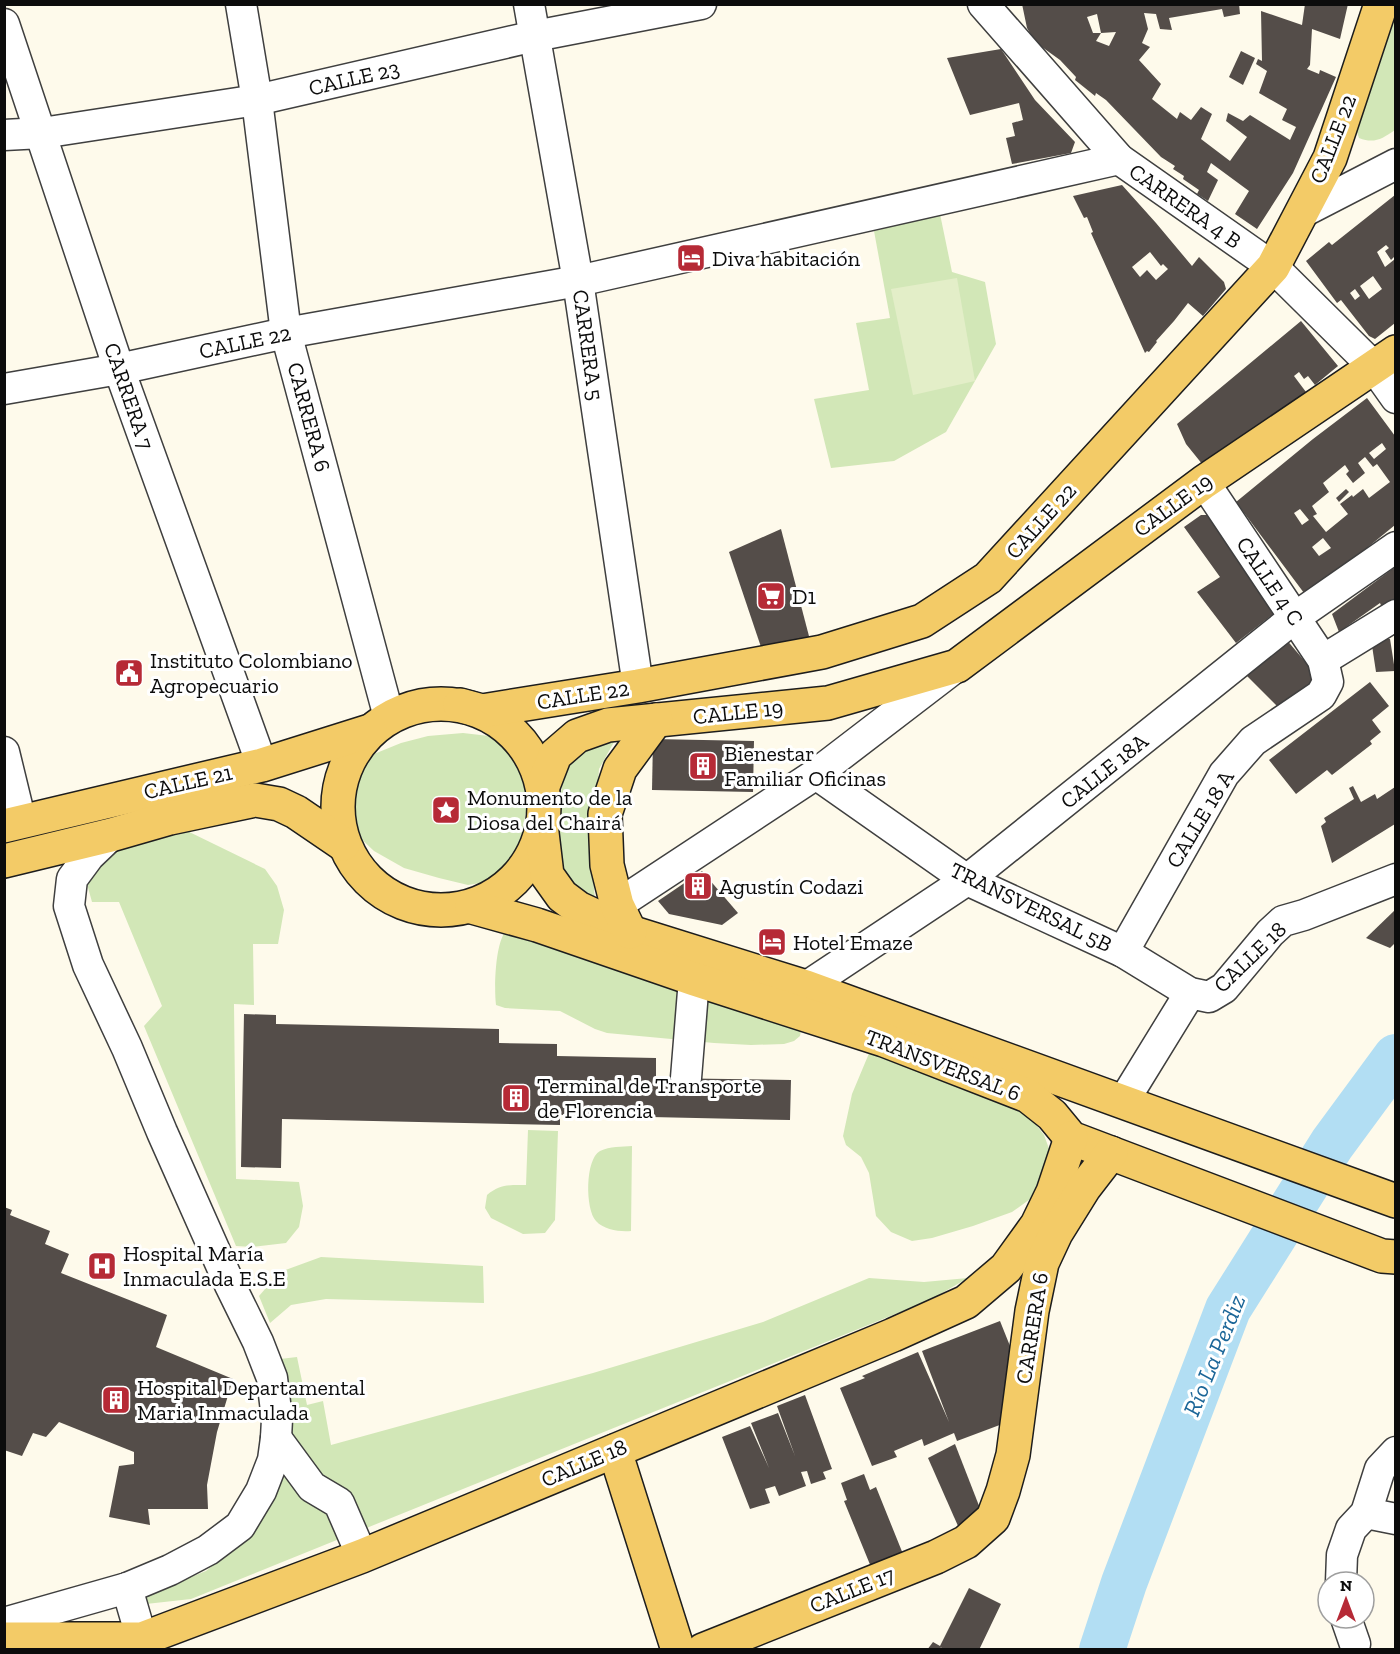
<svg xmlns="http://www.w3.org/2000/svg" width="1400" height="1654" viewBox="0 0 1400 1654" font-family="'Zilla Slab',serif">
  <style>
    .green { fill: #d2e7b7 }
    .pitch { fill: #e3eec8 }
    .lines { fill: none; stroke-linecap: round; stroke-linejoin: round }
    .river { stroke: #b2def3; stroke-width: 46 }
    .building { fill: #544d49; fill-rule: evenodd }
    .minor-casing { stroke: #3f3f3f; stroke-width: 33 }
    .major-casing { stroke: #1d1d1d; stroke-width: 36 }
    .minor { stroke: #fff; stroke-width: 30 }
    .major { stroke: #f3cb67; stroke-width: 33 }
    .labels { text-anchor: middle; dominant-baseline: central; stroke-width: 6; stroke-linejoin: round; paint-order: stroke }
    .street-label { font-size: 22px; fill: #0c0c0c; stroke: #fff }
    .poi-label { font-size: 22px; fill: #0c0c0c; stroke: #fff; text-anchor: start }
    .water-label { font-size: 24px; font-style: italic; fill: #1b6698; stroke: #fff }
  </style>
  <rect width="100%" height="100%" fill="#fefaeb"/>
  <!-- green -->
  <g class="green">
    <path d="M1395,10v120c-13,9 -21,14 -36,8l-4,-12z"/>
    <path d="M940,214l12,58 33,10 11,62 -50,88 -52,29 -63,7 -17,-69 55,-9 -13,-67 34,-5 -16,-87z"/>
    <path d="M463,733l26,3 27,10 12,20v36l-6,31 -9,31 -21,17 -24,4 -29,-7 -35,-10 -30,-17 -17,-16 -8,-21 1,-20 9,-22 15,-18 27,-11 27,-7z"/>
    <path d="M614,742l-15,27 -7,94 3,38 -22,-14 -15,-29v-48l8,-47 24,-18z"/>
    <path d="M177,826l88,43 12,17 7,24 -6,34h-25l1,61 -20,-1 2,175 63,3 4,24 -4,21 -13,16 -34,4 -16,-1 -92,-220 18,-20 -43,-104h-27l-5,-18 4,-12 26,-27z"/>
    <path d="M505,932l297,93 -2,11 -6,5 -10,3 -33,1 -37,-2 -107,-10 -12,-4 -35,-18 -55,-3 -9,-3c-2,-17 -1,-59 9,-73z"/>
    <path d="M870,1051l133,46 25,17 16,21 7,19 -6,29 -12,14 -21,15 -39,14 -41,12 -20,3 -21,-9 -15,-16 -7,-43 -8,-16 -15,-12 -3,-9 9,-42z"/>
    <path d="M528,1130l30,1 -3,89 -10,13 -22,1 -32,-16 -6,-10 2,-13c13,-11 22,-10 39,-10z"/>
    <path d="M632,1146l-1,85c-11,1 -27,-1 -35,-10 -11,-12 -11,-62 4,-70 10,-5 22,-4 32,-5z"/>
    <path d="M321,1257l162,9 1,37 -158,-4 -35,6 -21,18 -11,-27 21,-24z"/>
    <path d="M869,1278l55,4 44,-4 -38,22 -739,299 -45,5 -20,-9 37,-7 43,-17 36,-30 38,-182 17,-2 10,48 16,-4 8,44 262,-72 170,-51z"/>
  </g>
  <!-- pitch -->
  <path class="pitch" d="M957,278l18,103 -62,14 -22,-106z"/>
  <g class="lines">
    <!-- river -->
    <path class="river" d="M1102,1650l22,-67 104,-274 104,-165 64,-87"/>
  </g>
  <!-- building -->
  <g class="building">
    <path d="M1022,4h217l1,10 -16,3 -2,-8 -53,9 3,12 -12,-1 -4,-15 -12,-1 4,16 -6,14 8,4 -11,13 22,24 -9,15 25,20 3,-7 11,8 10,-13 11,7 -11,25 29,22 17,-24 -21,-16 2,-8 15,8 7,-6 40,25 6,-13 -14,-7 5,-11 -28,-16 8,-22 -11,-7 2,-5 4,2 -1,-50 41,14 3,-21h43l-8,35 -28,-10 -2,36 -3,4 12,5 1,-4 16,7 -43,96 -36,56 -22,-15 14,-23 -38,-28 -4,9 11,8 -10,21 -11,-7 2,-4 -16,-11 1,-3 -11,-7 2,-3 -14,-9 -55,-57 -10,-7 -1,3 -20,-16 1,-3 -16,-17 -25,-18 -8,-14zM1097,14l4,19 15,-1 -7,14 -13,-5 5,-8h-8l-6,-16z"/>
    <path d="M1001,49l34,51 40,42 -4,11 -59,11 -6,-26 9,-2 -3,-13 11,-3 -4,-17 -49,12 -23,-57z"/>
    <path d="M1241,51l14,7 -12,27 -14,-8z"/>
    <path d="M1122,185l34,38 36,43 7,-9 25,25 2,7 -23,27 -15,-13 -14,18 -18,20 1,1 -8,10 -2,-1 -2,2 -54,-120 2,-1 -6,-15 -3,1 -11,-22zM1150,252l11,14 2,-2 5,5 -12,11 -9,-10 -7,7 -8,-10z"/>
    <path d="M1395,195v61l-4,4 -6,-9 4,-3 -3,-3 -9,7 8,15 10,-8v64l-20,16 -6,-3 -28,-36 -4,3 -31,-42 23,-19 3,3zM1373,276l9,13 -13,10 -9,-13zM1355,289l5,7 -5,4 -5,-7z"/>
    <path d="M1301,321l37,45 -23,19 -7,-9 -4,3 -5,-7 -5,4 12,16 -32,27 -67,51 -21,-26 -9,-20z"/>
    <path d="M1367,398l28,38v89l-88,72 -71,-95 77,-63zM1382,443l4,6 -12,10 -5,-6zM1365,457l8,10 4,-3 13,18 -21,16 -6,-9 -10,8 -1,-2 -12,9 8,10 -22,18 -13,-16 4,-2 -5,-8 17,-14 -6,-9 22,-18 4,6 -3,3 7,9 12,-10 -7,-10zM1300,509l9,11 -7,5 -8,-12zM1323,538l8,10 -12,8 -7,-9z"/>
    <path d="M1346,489l3,3 -10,10 -3,-4z"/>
    <path d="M1201,515h6l69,97 -40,31 -39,-51 23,-15 -36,-50z"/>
    <path d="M781,529l29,111 -48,10 -33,-98z"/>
    <path d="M1395,567v34l-12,9 -3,-7 -41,29 -7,-18z"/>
    <path d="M1285,638l34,40 -35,35 -40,-40z"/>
    <path d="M1371,639h19l5,32 -19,1z"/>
    <path d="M1370,682l19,24 -17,14 9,12 -11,9 2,3 -40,31 -5,-5 -31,24 -27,-34z"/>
    <path d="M653,739l101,2 -1,51 -101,-2z"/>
    <path d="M1353,786l8,16 14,-8 2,5 18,-12v37l-63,39 -11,-37 5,-4 -2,-4 30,-19 -5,-11z"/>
    <path d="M702,871l36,42 -16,12 -53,-11 -11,-13z"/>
    <path d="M1395,910v33l-5,5 -24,-10z"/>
    <path d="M244,1014l32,1v9l223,5v14l58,1v12l99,2v20l135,2 -1,40 -230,-5v10l-278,-6 -1,49 -40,-1z"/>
    <path d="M4,1207l8,3 -2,5 40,16 -5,13 24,10 -8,19 106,42 -11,32 77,32 -16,53 -10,53 1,24h-60l2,16 -41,-8 10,-51 15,-2v-12l-75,-30 -13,15 -13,-4 -11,23 -18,-6z"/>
    <path d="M1000,1321l22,55 -9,44 -56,21 -3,-8 -30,13 -2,-7 -28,12 3,6 -25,9 -32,-78 25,-10 -3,-2 56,-24 31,70 -27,-71z"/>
    <path d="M805,1395l27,74 -9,3 3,7 -15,5 -4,-13 -6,1 5,14 -27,10 -4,-10 -10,3 5,14 -20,6 -28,-72 28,-11 19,42 -18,-45 27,-10 17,43 -18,-50z"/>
    <path d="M955,1444l28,72 -25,10 -30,-68z"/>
    <path d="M864,1474l6,16 6,-3 27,67 -32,13 -27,-66 3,-1 -6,-17z"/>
    <path d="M969,1588l32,16 -22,46h-33l-6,-3 4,3h-17l6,-8 7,4z"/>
  </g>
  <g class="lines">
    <!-- minor casing -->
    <g class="minor-casing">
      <g id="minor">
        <path d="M241,4l16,96 29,233 103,384"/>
        <path d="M529,4l49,277 60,405"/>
        <path d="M983,4l136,155 154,108 101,100 22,31"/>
        <path d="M4,24l115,345 143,396"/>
        <path d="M4,135l38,-2 215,-33 278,-64 166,-32"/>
        <path d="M1301,213l95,-49"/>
        <path d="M4,389l115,-20 167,-36 292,-52 541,-122"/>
        <path d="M1323,660l73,-45"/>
        <path d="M4,752l17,70"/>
        <path d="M816,774l151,106 156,72 67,41 19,4 15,-9 46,-55 13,-12 21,-6 92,-36"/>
        <path d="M617,905l199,-131 137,-105"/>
        <path d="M1123,952l101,-178 29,-33 68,-46 7,-13 -5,-22 -119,-178"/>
        <path d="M806,987l161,-107 327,-262 102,-71"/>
        <path d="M686,1078l8,-99"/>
        <path d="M1123,1102l67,-109"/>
        <path d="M276,1438l36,49 27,16 23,53"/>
        <path d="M1366,1513l30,6"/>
        <path d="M1341,1582l1,-27 9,-26 15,-16 14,-44 16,-17"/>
        <path d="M127,1588l18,62"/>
        <path d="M1346,1618l9,26"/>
        <path d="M4,1623l123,-35 43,-18 38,-20 32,-24 21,-35 12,-31 3,-22 1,-19 -5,-41 -14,-36 -28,-57 -68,-153 -35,-84 -39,-83 -19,-59 3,-27 17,-23 22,-21"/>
      </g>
    </g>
    <!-- major casing -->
    <g class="major-casing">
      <g id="major">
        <circle cx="441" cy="807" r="103"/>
        <path d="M460,705l22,6 156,-25 184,-34 100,-31 66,-43 285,-311 57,-109 51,-154"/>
        <path d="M543,786l12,-31 22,-19 31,-11 220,-22 129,-37 247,-184 192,-130"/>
        <path d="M4,826l258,-61 108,-34"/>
        <path d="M542,833l5,42 15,21 16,12 52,24 176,55 590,214"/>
        <path d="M4,861l107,-26 59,-17 85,-18 24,4 17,8 47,32"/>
        <path d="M472,907l65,18 157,54 190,61 144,56 24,19 19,23 311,118 14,1"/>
        <path d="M630,932l-13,-27 -10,-40 -2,-51 15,-45 36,-49"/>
        <path d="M615,1451l63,199"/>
        <path d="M4,1639h138l220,-83 531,-221 73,-33 40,-34 31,-43 16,-33 18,-54"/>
        <path d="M703,1650l233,-93 30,-15 27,-24 10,-27 10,-36 19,-144 10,-48 14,-30 28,-45 27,-35"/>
      </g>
    </g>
    <!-- minor -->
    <use href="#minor" class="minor"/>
    <!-- major -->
    <use href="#major" class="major"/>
  </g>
  <!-- icons -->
  <defs>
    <g id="hotel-square" transform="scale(1.5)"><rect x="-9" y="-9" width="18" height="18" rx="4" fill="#b62a36" stroke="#fff"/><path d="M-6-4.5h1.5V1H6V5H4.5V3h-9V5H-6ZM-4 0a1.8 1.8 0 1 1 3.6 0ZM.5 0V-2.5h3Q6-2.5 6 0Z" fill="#fff"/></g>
    <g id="supermarket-square" transform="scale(1.5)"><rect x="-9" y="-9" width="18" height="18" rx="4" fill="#b62a36" stroke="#fff"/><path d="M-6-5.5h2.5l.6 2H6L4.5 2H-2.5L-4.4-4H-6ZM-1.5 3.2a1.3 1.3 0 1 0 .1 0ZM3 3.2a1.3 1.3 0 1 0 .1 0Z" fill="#fff"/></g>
    <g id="civic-square" transform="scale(1.5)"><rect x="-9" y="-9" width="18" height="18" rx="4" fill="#b62a36" stroke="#fff"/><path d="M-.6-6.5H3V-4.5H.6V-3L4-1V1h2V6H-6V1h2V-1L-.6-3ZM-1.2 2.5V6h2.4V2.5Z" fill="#fff"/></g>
    <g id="building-square" transform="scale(1.5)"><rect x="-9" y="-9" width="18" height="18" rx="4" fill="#b62a36" stroke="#fff"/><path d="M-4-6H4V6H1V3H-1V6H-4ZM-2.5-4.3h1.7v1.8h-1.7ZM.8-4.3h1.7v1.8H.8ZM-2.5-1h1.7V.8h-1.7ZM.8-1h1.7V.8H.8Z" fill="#fff"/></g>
    <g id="sight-square" transform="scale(1.5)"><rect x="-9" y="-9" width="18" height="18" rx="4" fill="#b62a36" stroke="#fff"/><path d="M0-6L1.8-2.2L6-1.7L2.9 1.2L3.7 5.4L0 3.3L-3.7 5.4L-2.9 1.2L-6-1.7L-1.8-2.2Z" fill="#fff"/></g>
    <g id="hospital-square" transform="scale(1.5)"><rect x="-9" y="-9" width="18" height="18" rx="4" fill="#b62a36" stroke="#fff"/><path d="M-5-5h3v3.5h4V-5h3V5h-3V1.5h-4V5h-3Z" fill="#fff"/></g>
  </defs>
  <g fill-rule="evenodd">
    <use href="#hotel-square" x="691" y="258"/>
    <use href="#supermarket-square" x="771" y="596"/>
    <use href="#civic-square" x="129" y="673"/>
    <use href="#building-square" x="703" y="766"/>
    <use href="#sight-square" x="446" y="810"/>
    <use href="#building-square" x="698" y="886"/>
    <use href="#hotel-square" x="772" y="942"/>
    <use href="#building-square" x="516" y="1098"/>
    <use href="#hospital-square" x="102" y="1266"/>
    <use href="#building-square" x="116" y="1400"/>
  </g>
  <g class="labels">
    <!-- street labels -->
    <g class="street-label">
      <text transform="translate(354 78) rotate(-13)">CALLE 23</text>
      <text transform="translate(1333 139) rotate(-69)">CALLE 22</text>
      <text transform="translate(1185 206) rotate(35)">CARRERA 4 B</text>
      <text transform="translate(245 342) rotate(-12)">CALLE 22</text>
      <text transform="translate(588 345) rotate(82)">CARRERA 5</text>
      <text transform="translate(129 396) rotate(71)">CARRERA 7</text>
      <text transform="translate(309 417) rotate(75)">CARRERA 6</text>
      <text transform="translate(1173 505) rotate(-36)">CALLE 19</text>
      <text transform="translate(1041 521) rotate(-48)">CALLE 22</text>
      <text transform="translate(1270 581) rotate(56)">CALLE 4 C</text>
      <text transform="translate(583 695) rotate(-9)">CALLE 22</text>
      <text transform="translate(738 712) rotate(-6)">CALLE 19</text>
      <text transform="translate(1104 771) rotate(-39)">CALLE 18A</text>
      <text transform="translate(188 782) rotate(-13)">CALLE 21</text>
      <text transform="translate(1200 819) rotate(-59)">CALLE 18 A</text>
      <text transform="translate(1031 907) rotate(26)">TRANSVERSAL 5B</text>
      <text transform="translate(1250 957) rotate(-44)">CALLE 18</text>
      <text transform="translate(943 1065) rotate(21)">TRANSVERSAL 6</text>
      <text transform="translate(1032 1328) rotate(-81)">CARRERA 6</text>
      <text transform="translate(584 1463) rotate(-23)">CALLE 18</text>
      <text transform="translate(852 1590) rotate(-22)">CALLE 17</text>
    </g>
    <!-- poi labels -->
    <g class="poi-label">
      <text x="712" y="258">Diva habitación</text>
      <text x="792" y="596">D1</text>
      <text x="150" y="660">Instituto Colombiano<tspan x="150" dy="25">Agropecuario</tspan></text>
      <text x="724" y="753">Bienestar<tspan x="724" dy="25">Familiar Oficinas</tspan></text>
      <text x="467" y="797">Monumento de la<tspan x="467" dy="25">Diosa del Chairá</tspan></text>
      <text x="719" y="886">Agustín Codazi</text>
      <text x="793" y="942">Hotel Emaze</text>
      <text x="537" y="1085">Terminal de Transporte<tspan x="537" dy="25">de Florencia</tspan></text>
      <text x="123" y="1253">Hospital María<tspan x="123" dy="25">Inmaculada E.S.E</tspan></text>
      <text x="137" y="1387">Hospital Departamental<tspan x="137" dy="25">Maria Inmaculada</tspan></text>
    </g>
    <!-- water labels -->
    <g class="water-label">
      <text transform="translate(1214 1355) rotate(-68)">Río La Perdiz</text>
    </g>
  </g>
  <!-- border -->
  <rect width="1400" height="1654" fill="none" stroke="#0c0c0c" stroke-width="12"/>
  <!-- north arrow -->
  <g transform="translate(1346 1600)"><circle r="28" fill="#ffffff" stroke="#9e9e9e" stroke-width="1.5"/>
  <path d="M0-4.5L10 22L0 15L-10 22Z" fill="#b62a36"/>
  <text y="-9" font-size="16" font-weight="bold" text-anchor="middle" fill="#0c0c0c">N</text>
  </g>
</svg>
